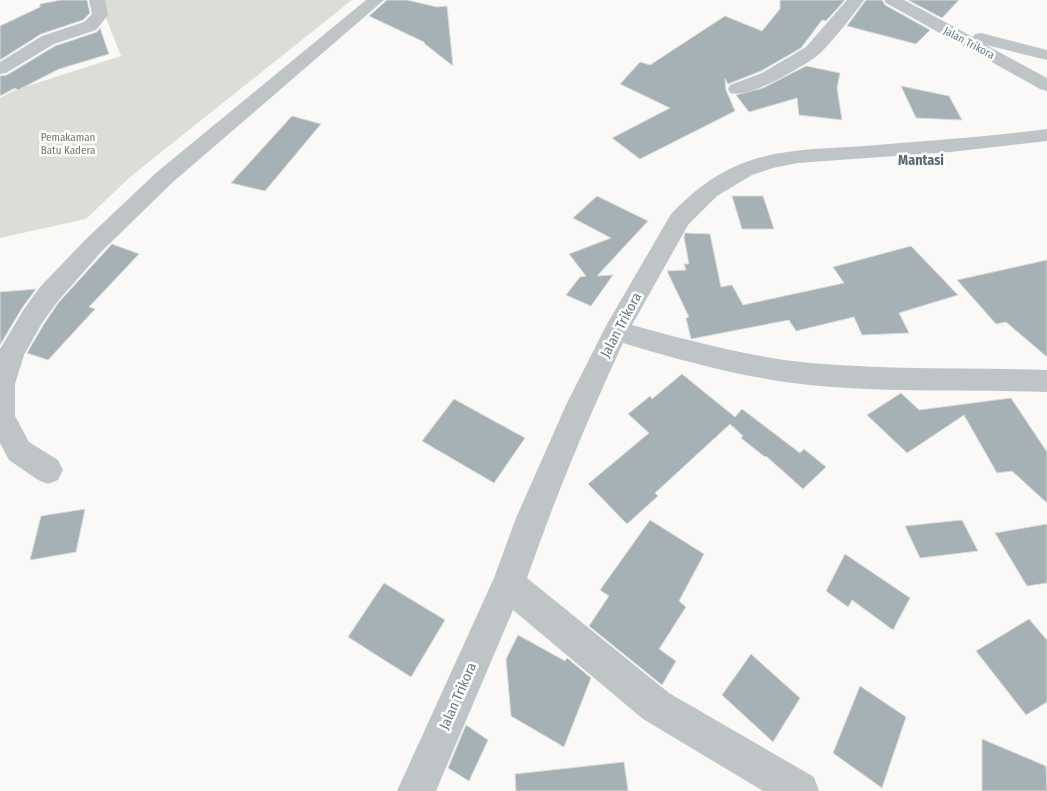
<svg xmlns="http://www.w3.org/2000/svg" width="1047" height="791" viewBox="0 0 1047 791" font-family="'Fira Sans Condensed',sans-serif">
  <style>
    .green { fill: #dbded7 }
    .building { fill: #a5b1b5; stroke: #dbdbda }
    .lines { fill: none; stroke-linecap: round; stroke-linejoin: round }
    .minor { fill: #bfc5c7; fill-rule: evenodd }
    .labels { text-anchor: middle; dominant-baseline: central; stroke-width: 5; stroke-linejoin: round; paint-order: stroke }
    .far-street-label { font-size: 11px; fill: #667a81; stroke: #fff }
    .far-park-label { font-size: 11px; fill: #6d7965; stroke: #fff }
    .far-quarter-label { font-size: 14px; font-weight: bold; fill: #58686c; stroke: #fff }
    .street-label { font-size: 14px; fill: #667a81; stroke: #fff }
  </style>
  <rect width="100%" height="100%" fill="#faf9f8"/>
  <!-- green -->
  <path class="green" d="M99,0h253l-222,177 -44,42 -86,19v-140l15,-8 106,-34z"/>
  <!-- building -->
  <g class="building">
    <path d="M61,0h26l3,13 -7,7 -42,14 -41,26v-34l40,-19v-3z"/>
    <path d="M387,0h20l30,7 10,-1 6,60 -28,-22 -1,-2 -55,-26z"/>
    <path d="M780,0h65l-19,21 -4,-1 -21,28 -40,23 -33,13 -3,-5 1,11 9,21 -95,48 -28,-21 58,-30 -50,-24 20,-22 10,3 75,-49 37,15 18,-22z"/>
    <path d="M866,0h16l3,5 45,25 -14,14 -69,-18z"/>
    <path d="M908,0h51l-17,18z"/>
    <path d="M100,28l9,26 -50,15 -41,21 -3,-2 -15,8v-20l7,-1 48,-29 42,-14z"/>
    <path d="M806,66l34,7 -3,15 5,32 -43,-5 -2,-17 -48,14 -13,-17 27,-7z"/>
    <path d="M901,86l48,10 13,24 -46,-2z"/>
    <path d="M292,116l29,8 -56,67 -34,-8z"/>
    <path d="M597,196l51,25 -51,55 16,-1 -22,31 -25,-11 14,-18 6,-1 -17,-22 42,-16 -38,-20z"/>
    <path d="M732,196h31l11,33h-32z"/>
    <path d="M685,233l25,1 11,53 11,-2 11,20 101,-22 -11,-16 78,-21 47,49 -59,18 10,20 -47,2 -8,-18 -58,14 -7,-11 -98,19 -5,-21 3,-1 -22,-46 19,-1 -2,-6h5l-5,-27z"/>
    <path d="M112,244l27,10 -50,53 6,2 -47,51 -21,-7 17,-29 15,-22z"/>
    <path d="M1047,260v97l-41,-35 -10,2 -39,-44z"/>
    <path d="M36,289l-14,19 -22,37v-53z"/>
    <path d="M682,374l53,43 7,-8 58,44 4,-4 22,18 -23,22 -37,-33 -1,1 -24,-19 2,-2 -13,-12 -75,69 3,3 -31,28 -39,-40 61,-51 -21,-19 22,-18 2,3z"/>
    <path d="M901,393l18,17 92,-12 36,54v51l-35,-32 -15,2 -33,-58 -57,38 -40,-38z"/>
    <path d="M454,399l71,39 -31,45 -72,-42z"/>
    <path d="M85,509l-9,43 -46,8 11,-44z"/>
    <path d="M650,520l54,34 -25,47 7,6 -27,42 17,12 -14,24 -73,-59 20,-30 -9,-6z"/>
    <path d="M962,520l16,31 -58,7 -15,-32z"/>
    <path d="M1047,524v59l-20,3 -32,-53z"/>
    <path d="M845,554l65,44 -17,32 -41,-30 -4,7 -22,-16z"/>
    <path d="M384,583l61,37 -34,57 -63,-40z"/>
    <path d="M1029,619l18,21v62l-21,13 -50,-64z"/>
    <path d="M518,635l47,26 2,-3 24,20 -27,69 -53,-31 -5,-57z"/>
    <path d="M751,654l49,44 -27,44 -51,-47z"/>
    <path d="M860,686l46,31 -24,71 -49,-35z"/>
    <path d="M466,725l22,15 -19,41 -21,-13z"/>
    <path d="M982,739l64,27 1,25h-65z"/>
    <path d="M624,762l4,29h-112l-1,-17z"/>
  </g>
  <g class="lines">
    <!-- minor -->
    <g class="minor">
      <path d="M89,0h16l3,15 -12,15 -42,14 -48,29 -6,1v-12l42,-26 42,-14 8,-8z"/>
      <path d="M366,0h18l-211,182 -71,69 -44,50 -16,22 -18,32 -9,29v32l14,26 29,18 5,10 -5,10 -10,4 -10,-4 -29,-20 -9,-17v-94l24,-40 16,-22 46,-48 71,-67z"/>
      <path d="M847,0h17c-8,12 -36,47 -47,56 -17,12 -66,42 -87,37l-2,-4 2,-4 32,-12 44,-26z"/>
      <path d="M884,0h20l69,37 2,-3 6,-1 66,17v10l-61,-15 61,33v13l-7,-2 -154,-86z"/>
      <path d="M1047,129v12l-97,11 -152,11 -25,5 -21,7 -35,21 -29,29 -56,100c50,14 101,27 152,35 87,11 176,7 263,10v22c-87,-3 -175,2 -262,-10 -55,-8 -109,-23 -162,-39 -36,77 -68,155 -96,235l142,115 145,84 5,14h-56l-120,-72 -130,-109 -77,181h-39l97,-213 22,-60 50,-113 41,-81 64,-110c19,-20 41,-38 67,-49 40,-17 84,-16 127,-19 61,-5 122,-9 182,-17z"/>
    </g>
  </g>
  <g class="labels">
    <!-- far-street labels -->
    <g class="far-street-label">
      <text transform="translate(969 43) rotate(28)">Jalan Trikora</text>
    </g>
    <!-- far-park labels -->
    <g class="far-park-label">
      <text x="68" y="137">Pemakaman<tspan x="68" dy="13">Batu Kadera</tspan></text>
    </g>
    <!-- far-quarter labels -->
    <g class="far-quarter-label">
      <text x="921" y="160">Mantasi</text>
    </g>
    <!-- street labels -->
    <g class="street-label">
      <text transform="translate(621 325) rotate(-62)">Jalan Trikora</text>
      <text transform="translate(458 696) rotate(-66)">Jalan Trikora</text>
    </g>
  </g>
</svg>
